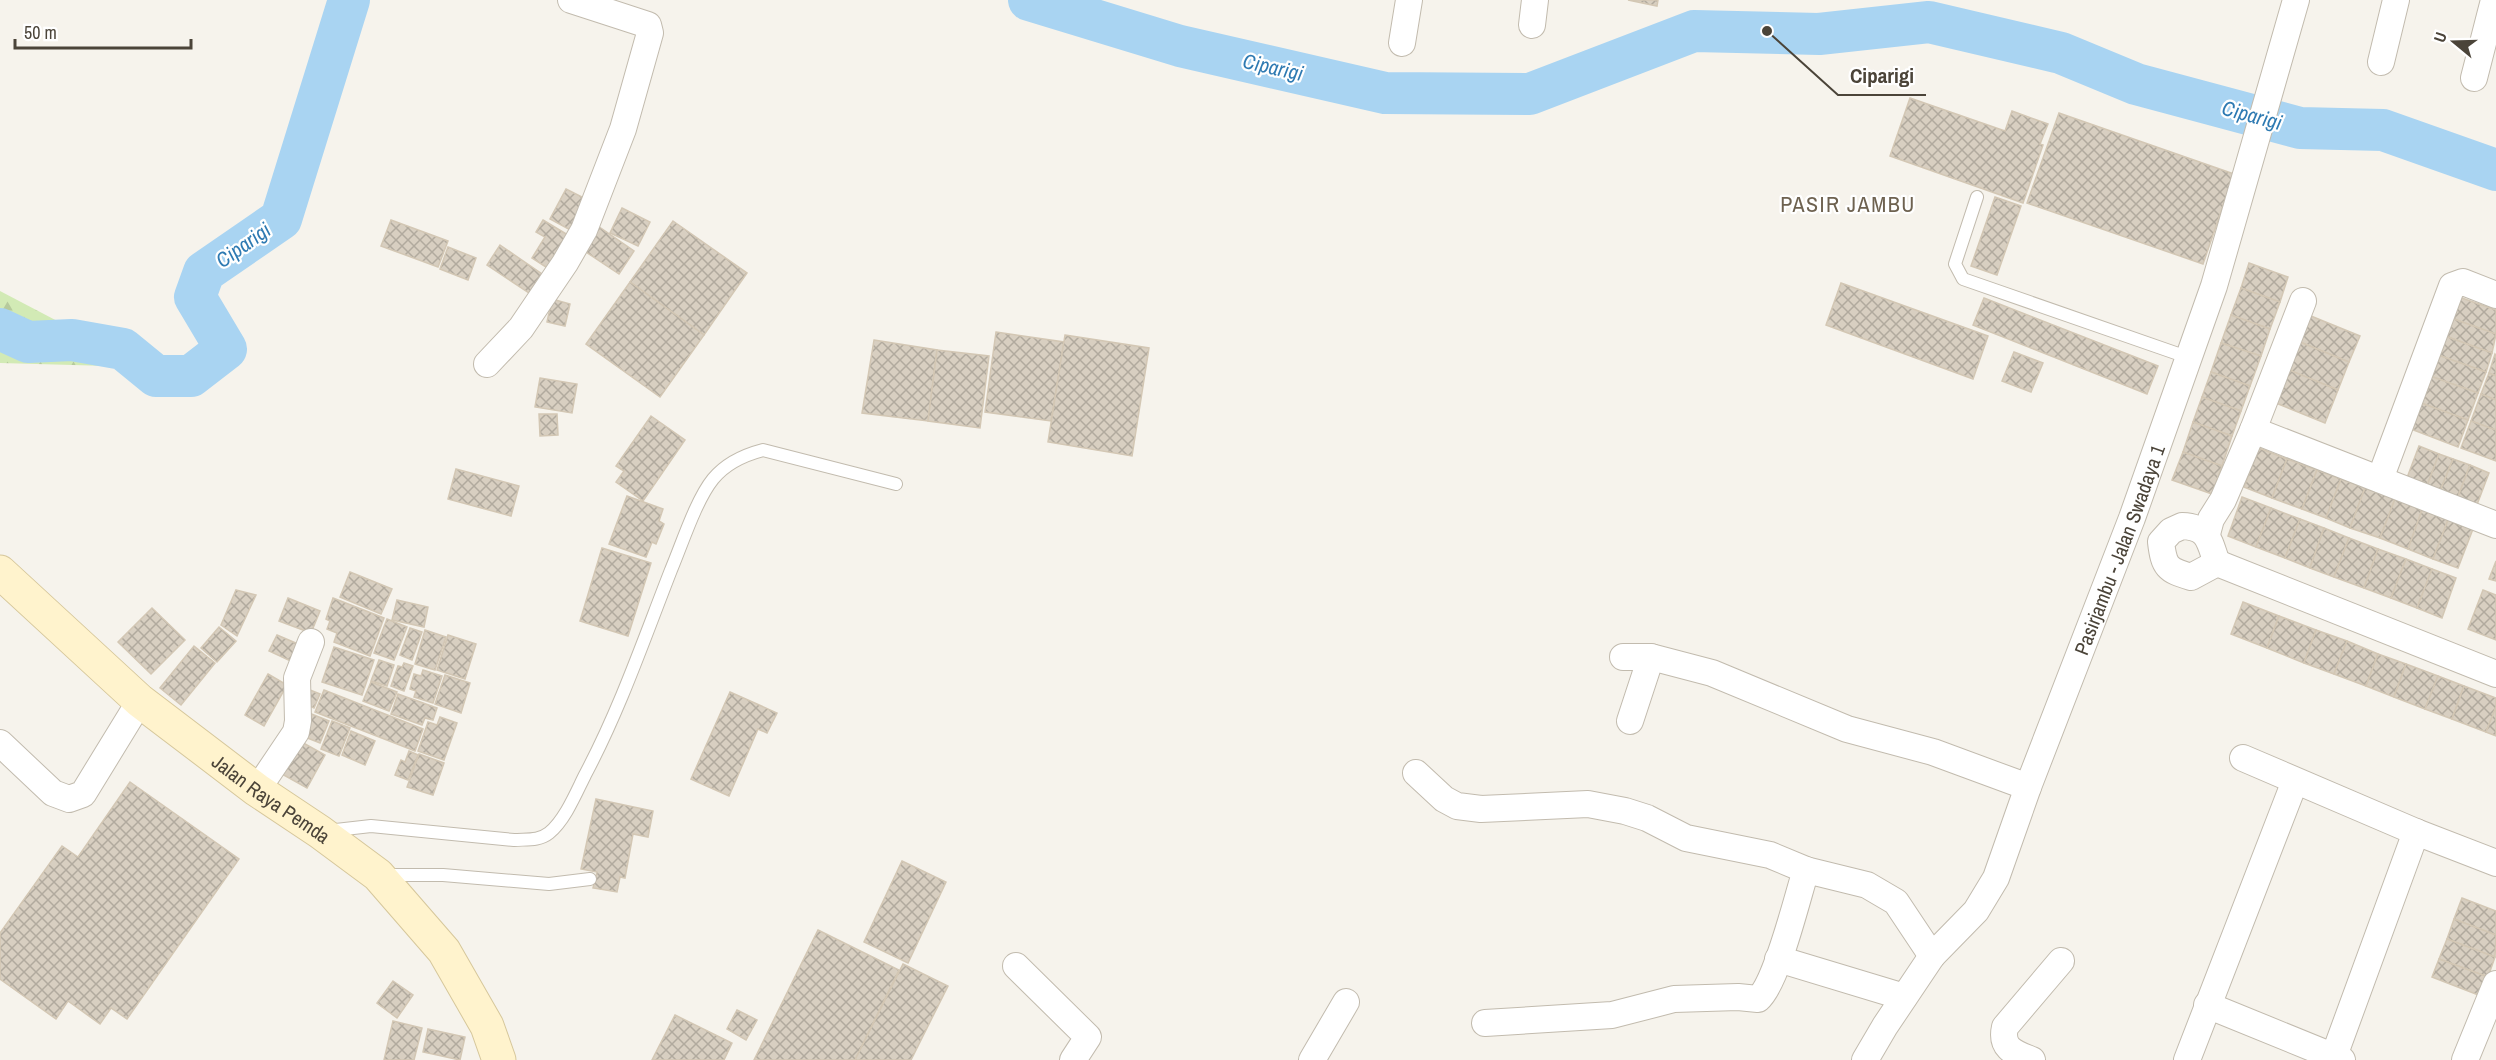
<svg xmlns="http://www.w3.org/2000/svg" width="2496" height="1060" viewBox="0 0 2496 1060" font-family="'Archivo Narrow',sans-serif">
  <style>
    .forest { fill: url(#forest-firs) }
    .lines { fill: none; stroke-linecap: round; stroke-linejoin: round }
    .river { stroke: #a9d4f2; stroke-width: 42 }
    .building { fill: url(#building-cross-hatch); stroke: #d3c7b4; stroke-width: 1.5 }
    .lane-casing { stroke: #c2bbae; stroke-width: 14 }
    .street-casing { stroke: #c2bbae; stroke-width: 28 }
    .secondary-casing { stroke: #d6c79b; stroke-width: 35 }
    .lane { stroke: #fff; stroke-width: 12 }
    .street { stroke: #fff; stroke-width: 26 }
    .secondary { stroke: #fff3cd; stroke-width: 33 }
    .labels { text-anchor: middle; dominant-baseline: central; stroke-width: 4.5; stroke-linejoin: round; paint-order: stroke }
    .street-label { font-size: 20px; fill: #4b4439; stroke: #fff }
    .water-label { font-size: 21px; font-style: italic; fill: #2e7ab2; stroke: #fff }
    .quarter-label { font-size: 22px; letter-spacing: 1.5px; fill: #6e6250; stroke: #fff }
    .leader { fill: none; stroke: #4b4439; stroke-width: 2 }
    .callout-dot { fill: #4b4439; stroke: #fff; stroke-width: 2 }
    .callout-label { font-size: 21px; text-anchor: middle; font-weight: bold; fill: #4b4439; stroke: #fff; stroke-width: 4.5; stroke-linejoin: round; paint-order: stroke }
  </style>
  <defs>
    <pattern id="forest-firs" width="22" height="20" patternUnits="userSpaceOnUse" patternTransform="scale(1.5)"><rect width="22" height="20" fill="#d2eab5"/><path d="M5 1l3.5 6h-7zM16 11l3.5 6h-7z" fill="#b6ca9c"/></pattern>
    <pattern id="building-cross-hatch" width="8" height="8" patternUnits="userSpaceOnUse" patternTransform="scale(1.5)"><rect width="8" height="8" fill="#d8cfc1"/><path d="M0 0l8 8M0 8l8-8" fill="none" stroke="#b1aa9e"/></pattern>
  </defs>
  <rect width="100%" height="100%" fill="#f6f3ec"/>
  <!-- forest -->
  <path class="forest" d="M0,291l145,76 -145,-4z"/>
  <g class="lines">
    <!-- river -->
    <g class="river">
      <path d="M1029,0l151,46 205,47 145,1 164,-63 125,3 110,-12 132,31 75,31 164,44 83,2 113,40"/>
      <path d="M0,329l28,13 44,-2 51,9 33,27h35l35,-27 -31,-52 9,-25 77,-53 68,-219"/>
    </g>
  </g>
  <!-- building -->
  <g class="building">
    <path d="M1628,0h30l-1,6z"/>
    <path d="M1910,98l95,33 7,-20 36,13 -8,20 3,1 -20,58 -133,-47z"/>
    <path d="M2059,113l175,61 -31,90 -176,-61z"/>
    <path d="M566,189l24,12 -16,31 -24,-13z"/>
    <path d="M1995,197l26,9 -24,69 -26,-9z"/>
    <path d="M622,208l28,14 -12,24 -28,-13z"/>
    <path d="M391,220l57,21 -10,26 -57,-21z"/>
    <path d="M543,220l30,18 -21,33 -20,-13 13,-21 -9,-5z"/>
    <path d="M673,221l74,52 -43,62 -74,-53z"/>
    <path d="M595,224l39,27 -15,23 -39,-26z"/>
    <path d="M500,245l42,29 -13,19 -42,-28z"/>
    <path d="M448,247l28,11 -8,22 -28,-11z"/>
    <path d="M2249,263l39,14 -8,25 -39,-14z"/>
    <path d="M630,282l74,53 -44,62 -74,-53z"/>
    <path d="M1841,283l147,53 -15,43 -147,-54z"/>
    <path d="M2241,288l39,14 -10,27 -39,-14z"/>
    <path d="M2459,297l37,13v24l-45,-16z"/>
    <path d="M1984,298l174,68 -11,28 -174,-69z"/>
    <path d="M552,299l18,5 -5,22 -18,-4z"/>
    <path d="M2306,314l54,22 -11,26 -54,-22z"/>
    <path d="M2231,315l39,14 -9,27 -40,-13z"/>
    <path d="M2451,318l45,16 -4,19 -47,-17z"/>
    <path d="M996,332l68,10 -13,79 -66,-9z"/>
    <path d="M1065,335l84,13 -17,108 -84,-14z"/>
    <path d="M2445,336l47,17 -6,19 -48,-17z"/>
    <path d="M874,340l63,10 -9,71 -66,-8z"/>
    <path d="M2295,340l54,22 -11,28 -54,-22z"/>
    <path d="M2221,343l40,13 -11,30 -39,-14z"/>
    <path d="M937,350l52,6 -9,72 -52,-7z"/>
    <path d="M2014,352l29,11 -12,29 -29,-11z"/>
    <path d="M2495,354l1,1v21l-7,-3z"/>
    <path d="M2438,355l48,17 -8,21 -48,-17z"/>
    <path d="M2284,368l54,22 -13,33 -54,-22z"/>
    <path d="M2211,372l39,14 -9,25 -39,-14z"/>
    <path d="M2489,373l7,3v24l-15,-6z"/>
    <path d="M2430,376l48,17 -10,27 -47,-17z"/>
    <path d="M540,378l37,6 -5,29 -37,-6z"/>
    <path d="M2481,394l15,6v30l-25,-9z"/>
    <path d="M2202,397l39,14 -9,25 -39,-14z"/>
    <path d="M2421,403l47,17 -10,27 -47,-18z"/>
    <path d="M539,414h18l1,21 -18,1z"/>
    <path d="M651,416l34,24 -42,61 -27,-19 8,-11 -8,-5z"/>
    <path d="M2471,421l25,9v31l-35,-13z"/>
    <path d="M2193,422l39,14 -10,30 -39,-14z"/>
    <path d="M2419,446l20,8 -14,37 -20,-8z"/>
    <path d="M2259,448l28,11 -15,39 -28,-11z"/>
    <path d="M2183,452l39,14 -10,28 -40,-14z"/>
    <path d="M2439,454l14,5 -15,37 -13,-5z"/>
    <path d="M2287,459l30,11 -15,39 -30,-11z"/>
    <path d="M2453,459l17,6 -14,37 -18,-6z"/>
    <path d="M2470,465l19,8 -14,37 -19,-8z"/>
    <path d="M456,469l63,17 -8,30 -63,-17z"/>
    <path d="M2317,470l24,9 -15,39 -24,-9z"/>
    <path d="M2341,479l24,9 -15,40 -24,-10z"/>
    <path d="M2365,488l30,11 -15,39 -30,-10z"/>
    <path d="M627,496l36,13 -4,12 5,3 -8,20 -4,-2 -6,15 -37,-13z"/>
    <path d="M2242,497l29,11 -15,39 -28,-11z"/>
    <path d="M2395,499l27,11 -14,39 -28,-11z"/>
    <path d="M2271,508l29,11 -15,39 -29,-11z"/>
    <path d="M2422,510l26,10 -15,39 -25,-10z"/>
    <path d="M2300,519l24,9 -14,40 -25,-10z"/>
    <path d="M2448,520l25,9 -15,39 -25,-9z"/>
    <path d="M2324,528l25,10 -15,39 -24,-9z"/>
    <path d="M2349,538l29,11 -14,39 -30,-11z"/>
    <path d="M602,548l49,15 -23,73 -48,-15z"/>
    <path d="M2378,549l28,10 -15,39 -27,-10z"/>
    <path d="M2406,559l26,10 -15,39 -26,-10z"/>
    <path d="M2496,561v20l-7,-2z"/>
    <path d="M2432,569l24,9 -14,40 -25,-10z"/>
    <path d="M350,572l42,17 -11,25 -41,-17z"/>
    <path d="M236,590l20,5 -19,41 -16,-11z"/>
    <path d="M2483,590l13,5v45l-28,-11z"/>
    <path d="M288,598l32,13 -9,22 -32,-12z"/>
    <path d="M333,598l51,20 -14,38 -36,-14 3,-9 -10,-4 3,-8 -4,-2z"/>
    <path d="M397,600l31,7 -4,20 -32,-7z"/>
    <path d="M2243,602l36,14 -12,32 -36,-14z"/>
    <path d="M152,608l33,32 -34,34 -33,-32z"/>
    <path d="M2279,616l37,14 -12,33 -37,-15z"/>
    <path d="M387,619l20,8 -13,33 -20,-7z"/>
    <path d="M219,627l17,14 -19,21 -16,-14z"/>
    <path d="M410,628l12,4 -10,28 -12,-5z"/>
    <path d="M425,630l21,7 -11,33 -20,-6z"/>
    <path d="M2316,630l31,11 -13,33 -30,-11z"/>
    <path d="M277,635l28,12 -8,17 -28,-13z"/>
    <path d="M448,635l28,9 -11,35 -28,-9z"/>
    <path d="M2347,641l31,13 -12,32 -32,-12z"/>
    <path d="M194,646l21,17 -34,42 -21,-17z"/>
    <path d="M334,647l40,13 -12,35 -40,-13z"/>
    <path d="M2378,654l28,10 -12,33 -28,-11z"/>
    <path d="M379,660l15,5 -7,21 -16,-5z"/>
    <path d="M404,663l9,3 -9,25 -13,-5 7,-20 4,1z"/>
    <path d="M2406,664l32,12 -13,33 -31,-12z"/>
    <path d="M423,670l19,6 -9,27 -19,-6 2,-6 -6,-2 4,-15 7,2z"/>
    <path d="M268,674l19,11 -23,41 -19,-11z"/>
    <path d="M445,675l25,8 -9,30 -26,-9z"/>
    <path d="M2438,676l26,10 -12,33 -27,-10z"/>
    <path d="M371,682l26,10 -8,19 -26,-10z"/>
    <path d="M2464,686l32,12v9l-10,25 -34,-13z"/>
    <path d="M310,690l10,4 -6,14 -11,-5z"/>
    <path d="M324,690l99,39 -8,22 -100,-39z"/>
    <path d="M730,692l47,21 -10,20 -9,-4 -29,67 -38,-17z"/>
    <path d="M398,694l39,14 -4,12 -8,-2 -3,7 -31,-11z"/>
    <path d="M2496,707v29l-10,-4z"/>
    <path d="M309,713l20,8 -9,22 -20,-8z"/>
    <path d="M440,717l17,6 -13,37 -26,-9 10,-29 9,3z"/>
    <path d="M332,721l18,7 -11,28 -18,-7z"/>
    <path d="M351,731l24,10 -10,24 -23,-10z"/>
    <path d="M298,740l27,15 -18,33 -27,-15z"/>
    <path d="M409,751l9,4 -10,25 -13,-5 6,-15 4,2z"/>
    <path d="M419,754l25,9 -11,32 -26,-8z"/>
    <path d="M130,782l109,77 -112,160 -16,-11 -11,16 -32,-23 -12,18 -56,-40v-46l62,-87 16,11z"/>
    <path d="M596,799l57,12 -5,26 -15,-3 -8,44 -5,-1 -3,15 -24,-4 4,-16 -16,-3z"/>
    <path d="M902,861l44,21 -38,81 -44,-21z"/>
    <path d="M2462,898l34,13v24l-42,-16z"/>
    <path d="M2454,919l42,16 -1,22 -48,-18z"/>
    <path d="M818,930l81,40 -44,90h-101z"/>
    <path d="M2447,939l48,18 -7,20 -49,-18z"/>
    <path d="M2439,959l49,18 -7,19 -49,-19z"/>
    <path d="M903,964l45,22 -37,74h-56z"/>
    <path d="M393,981l20,14 -16,23 -20,-15z"/>
    <path d="M737,1010l20,10 -11,20 -19,-11z"/>
    <path d="M675,1015l57,28 -8,17h-72z"/>
    <path d="M393,1021l29,7 -8,32h-30z"/>
    <path d="M428,1029l37,8 -5,23 -37,-8z"/>
  </g>
  <g class="lines">
    <!-- lane casing -->
    <g class="lane-casing">
      <g id="lane">
        <path d="M1977,197l-22,67 8,15 224,78"/>
        <path d="M327,831l44,-5 143,14c12,-1 25,1 35,-7 16,-13 27,-40 36,-58 35,-66 59,-136 86,-205 11,-26 25,-70 42,-91 13,-16 31,-24 50,-29l133,34"/>
        <path d="M385,875h58l106,9 41,-5"/>
      </g>
    </g>
    <!-- street casing -->
    <g class="street-casing">
      <g id="street">
        <path d="M1532,25l3,-25"/>
        <path d="M1402,43l7,-43"/>
        <path d="M2381,62l15,-62"/>
        <path d="M2474,78l20,-78"/>
        <path d="M487,364l34,-36 44,-65 19,-33 39,-101 27,-96 -2,-8 -77,-25"/>
        <path d="M2253,430l243,95"/>
        <path d="M2380,479l72,-193 11,-4 33,13"/>
        <path d="M2182,526c27,1 27,15 35,37l-26,14c-24,-7 -27,-10 -30,-35l10,-11z"/>
        <path d="M2207,534l4,-15 12,-19 30,-70 50,-129"/>
        <path d="M2217,563l279,111"/>
        <path d="M1623,657h28l61,16 135,56 86,23 95,35"/>
        <path d="M1630,721l21,-64"/>
        <path d="M0,743l53,50 16,6 14,-5 57,-93"/>
        <path d="M2243,758l173,74 80,31"/>
        <path d="M1416,773l28,26 13,7 24,3 107,-5 37,7 22,7 39,20 84,17 36,15 61,15 29,17 36,54"/>
        <path d="M257,790l39,-58 2,-11 -1,-43 14,-36"/>
        <path d="M1778,959l126,38"/>
        <path d="M1016,966l72,71 -15,23"/>
        <path d="M2207,1005l135,55"/>
        <path d="M1485,1023l127,-8 62,-16 64,-2 20,2c19,-16 39,-101 48,-129"/>
        <path d="M2334,1056l82,-224"/>
        <path d="M1312,1060l34,-58"/>
        <path id="s1" d="M1865,1060l20,-34 47,-70 44,-45 20,-33 32,-91 104,-269 82,-232 82,-286"/>
        <path d="M2032,1060c-17,-7 -32,-11 -27,-33l56,-66"/>
        <path d="M2187,1060l108,-279"/>
        <path d="M2465,1060l31,-76"/>
      </g>
    </g>
    <!-- secondary casing -->
    <g class="secondary-casing">
      <g id="secondary">
        <path id="s2" d="M0,572l140,129 117,89 63,42 58,43 66,76 43,75 12,34"/>
      </g>
    </g>
    <!-- lane -->
    <use href="#lane" class="lane"/>
    <!-- street -->
    <use href="#street" class="street"/>
    <!-- secondary -->
    <use href="#secondary" class="secondary"/>
  </g>
  <g class="labels">
    <!-- street labels -->
    <g class="street-label">
      <text stroke="none"><textPath href="#s1" startOffset="576">Pasirjambu - Jalan Swadaya 1</textPath></text>
      <text stroke="none"><textPath href="#s2" startOffset="354">Jalan Raya Pemda</textPath></text>
    </g>
    <!-- water labels -->
    <g class="water-label">
      <text transform="translate(1273 67) rotate(13)">Ciparigi</text>
      <text transform="translate(2252 115) rotate(15)">Ciparigi</text>
      <text transform="translate(243 245) rotate(-35)">Ciparigi</text>
    </g>
    <!-- quarter labels -->
    <g class="quarter-label">
      <text x="1848" y="204">PASIR JAMBU</text>
    </g>
  </g>
  <!-- callouts -->
  <path class="leader" d="M1767 31L1838 95H1926"/>
  <circle class="callout-dot" cx="1767" cy="31" r="6"/>
  <g class="callout-label">
    <text x="1882" y="83">Ciparigi</text>
  </g>
  <!-- north arrow -->
  <g transform="translate(2454 42) rotate(289)" stroke="#ffffff" stroke-width="4.5" paint-order="stroke">
  <path d="M0-4.5L10 22L0 15L-10 22Z" fill="#4b4439"/>
  <text y="-9" font-size="16" font-weight="bold" text-anchor="middle" fill="#4b4439">U</text>
  </g>
  <!-- scale -->
  <path d="M15 39v9h176v-9" fill="none" stroke="#4b4439" stroke-width="3"/>
  <text x="24" y="39" font-size="18" fill="#4b4439" stroke="#ffffff" stroke-width="4.5" paint-order="stroke">50 m</text>
</svg>
